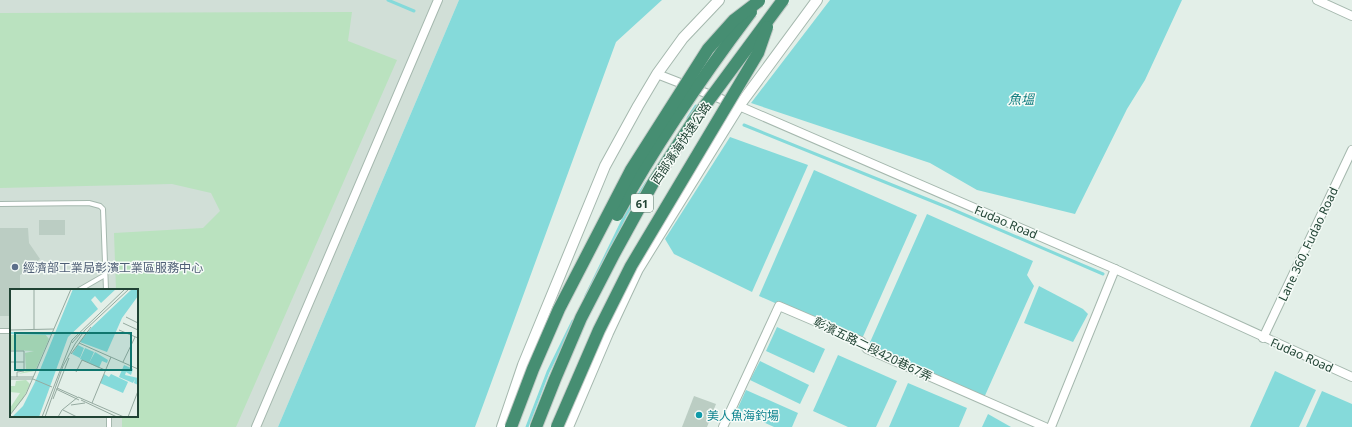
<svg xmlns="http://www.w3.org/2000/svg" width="1352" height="427" viewBox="0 0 1352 427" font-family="'Noto Sans','Noto Sans TC',sans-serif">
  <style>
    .built { fill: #d1dfd7; fill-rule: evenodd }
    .green { fill: #bae2bf }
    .water { fill: #85dada }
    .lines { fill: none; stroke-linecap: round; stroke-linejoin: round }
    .stream { stroke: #85dada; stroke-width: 3 }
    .building { fill: #bbcdc3 }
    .service-casing { stroke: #a5b8ae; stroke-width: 6 }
    .minor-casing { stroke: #a5b8ae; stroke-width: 10 }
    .tertiary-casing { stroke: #a5b8ae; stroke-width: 12 }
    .service { stroke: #fff; stroke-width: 4 }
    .minor { stroke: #fff; stroke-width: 8 }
    .tertiary { stroke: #fff; stroke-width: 10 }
    .trunk-bridge-casing { stroke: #c1cac6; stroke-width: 14; stroke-linecap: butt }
    .trunk-bridge { stroke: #468e72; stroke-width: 12 }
    .service-dot { fill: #5c6f8a; stroke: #f5fbf7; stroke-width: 1.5 }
    .culture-dot { fill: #0f9aa8; stroke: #f5fbf7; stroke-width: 1.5 }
    .labels { text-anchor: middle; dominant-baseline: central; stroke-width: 3; stroke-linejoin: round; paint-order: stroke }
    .shield { fill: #f5fbf7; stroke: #607a6e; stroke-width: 1 }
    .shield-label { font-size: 11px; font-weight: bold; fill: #204334 }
    .street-label { font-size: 12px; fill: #204334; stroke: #f5fbf7 }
    .service-label { font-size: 12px; fill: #4e5e75; stroke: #f5fbf7; text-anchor: start }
    .culture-label { font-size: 12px; fill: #0d838f; stroke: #f5fbf7; text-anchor: start }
    .water-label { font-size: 13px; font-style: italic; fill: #127f81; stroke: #f5fbf7 }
    .inset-river { fill: none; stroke: #85dada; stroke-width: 2 }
    .inset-road { fill: none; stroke: #95aaa0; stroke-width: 1 }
    .view { fill: #0f766e; fill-opacity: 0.15; stroke: #0f766e; stroke-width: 2 }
    .inset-edge { fill: none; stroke: #204334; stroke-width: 2 }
  </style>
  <rect width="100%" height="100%" fill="#e3efe8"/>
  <!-- built -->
  <path class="built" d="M0,0h459l-181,427h-278zM11,290h126v126h-126z"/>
  <!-- green -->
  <path class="green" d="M352,12l-4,29 49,19 -161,367h-114v-11h15v-126h-21l-2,-57 89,-5 17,-17 -9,-18 -39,-9 -172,4v-175z"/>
  <!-- water -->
  <g class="water">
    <path d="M459,0h203l-46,42 -141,385h-197z"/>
    <path d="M830,0h352l-37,80 -18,29 -52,105 -98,-24 -47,-27 -179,-60z"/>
    <path d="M730,137l78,28 -56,127 -78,-38 -9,-15z"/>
    <path d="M814,170l103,45 -56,126 -102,-45z"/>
    <path d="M927,214l106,47 -6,14 7,11 -51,114 -116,-51z"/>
    <path d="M1039,286l44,23 5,5 -15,28 -49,-19z"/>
    <path d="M777,327l48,22 -11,24 -48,-22z"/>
    <path d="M838,355l59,26 -21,46h-28l-35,-16z"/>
    <path d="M760,361l49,24 -9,19 -50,-24z"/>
    <path d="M1275,371l41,19 -17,37h-49z"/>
    <path d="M908,383l59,25 -8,19h-70z"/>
    <path d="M746,390l52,23 -6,14h-18l-37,-17z"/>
    <path d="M1322,391l30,13v23h-46z"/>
    <path d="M988,414l23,13h-29z"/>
  </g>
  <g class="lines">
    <!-- stream -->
    <g class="stream">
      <path d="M388,0l26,11"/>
      <path d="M688,118l8,-12"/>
      <path d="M744,125l205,83 154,66"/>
      <path d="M586,296l39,-80 22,-34"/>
      <path d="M527,427l21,-55 25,-51"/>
    </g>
  </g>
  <!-- building -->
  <g class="building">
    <rect x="39" y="220" width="26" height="15"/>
    <path d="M0,228h28l1,15 11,16 -20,16v15h-9v26h-11z"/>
    <path d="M694,396l22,8 -9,23h-25z"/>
  </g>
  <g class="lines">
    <!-- service casing -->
    <g class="service-casing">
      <g id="service">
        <path d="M0,204l89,-1 11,3 3,3 3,81"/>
        <path d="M79,290l26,-15"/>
        <path d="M0,331h11"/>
        <path d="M109,416v11"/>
      </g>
    </g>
    <!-- minor casing -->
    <g class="minor-casing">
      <g id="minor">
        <path d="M1317,0l35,16"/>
        <path d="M657,74l82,32 376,163 237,108"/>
        <path d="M1263,338l89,-188"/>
        <path d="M256,427l182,-427"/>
        <path d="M723,427l56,-121 82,35 6,8 178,78"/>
        <path d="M1051,427l64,-158"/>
      </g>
    </g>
    <!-- tertiary casing -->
    <g class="tertiary-casing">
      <g id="tertiary">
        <path d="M502,427l21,-62 82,-199 33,-60 19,-32 26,-36 36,-38"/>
        <path d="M568,427l40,-94 30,-64 101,-163 78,-106"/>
      </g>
    </g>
    <!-- service -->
    <use href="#service" class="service"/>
    <!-- minor -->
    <use href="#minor" class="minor"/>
    <!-- tertiary -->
    <use href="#tertiary" class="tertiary"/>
    <!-- trunk-bridge casing -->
    <g class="trunk-bridge-casing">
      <g id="trunk-bridge">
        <path d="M617,215c39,-71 85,-138 134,-203"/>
        <path d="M511,427l22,-58 26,-60 72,-139 77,-121 26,-29 25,-19"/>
        <path d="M536,427l19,-48 26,-61 33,-64 39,-71 39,-60 91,-123"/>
        <path d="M557,427l42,-97 32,-64 127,-213 9,-26"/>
      </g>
    </g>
    <!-- trunk-bridge -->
    <use href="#trunk-bridge" class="trunk-bridge"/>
  </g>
  <!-- markers -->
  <circle class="service-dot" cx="15" cy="267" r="4"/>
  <circle class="culture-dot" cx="699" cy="415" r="4"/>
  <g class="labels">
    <!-- shield labels -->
    <rect class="shield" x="631" y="194" width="22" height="18" rx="3"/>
    <g class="shield-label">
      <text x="642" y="203">61</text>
    </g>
    <!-- street labels -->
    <g class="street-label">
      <text transform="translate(681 143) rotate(-56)">西部濱海快速公路</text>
      <text transform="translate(1006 222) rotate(23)">Fudao Road</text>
      <text transform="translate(1308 244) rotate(-65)">Lane 360, Fudao Road</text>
      <text transform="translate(873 349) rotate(26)">彰濱五路二段420巷67弄</text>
      <text transform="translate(1302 355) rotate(24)">Fudao Road</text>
    </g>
    <!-- service labels -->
    <g class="service-label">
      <text x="23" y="267">經濟部工業局彰濱工業區服務中心</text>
    </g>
    <!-- culture labels -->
    <g class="culture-label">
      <text x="707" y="415">美人魚海釣場</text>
    </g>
    <!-- water labels -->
    <g class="water-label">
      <text x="1021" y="99">魚塭</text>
    </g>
  </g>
  <!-- overview -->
  <g transform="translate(10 289)">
    <rect width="128" height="128" fill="#e3efe8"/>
    <path d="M35,45l4,5 -14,32 -17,3 8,-3 -1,-18 9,-2 -24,-1v-15zM16,91l4,4 -7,15 -13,16v-7l10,-15 -10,-1v-6h5l1,-5z" fill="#bae2bf"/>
    <path d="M63,0h43l-15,14 -6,-7 -4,4 7,9 -30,28 -29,80h-27l11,-11 12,-24zM122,0h6v7l-16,22 -15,34 -27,-10 12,-15zM68,56l6,3 -4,10 -8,-4zM75,59l9,4 -5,11 -9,-4zM85,63l13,8 -1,3 -5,-2 -3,7 -10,-5zM114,76l9,4 -2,6 -5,-3 -1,3 13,3v7l-4,-2 1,-4 -2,4 -14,-6zM94,85l5,3 2,-3 17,8 -5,11 -23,-10z" fill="#85dada"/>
    <path class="inset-river" d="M0,44l41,1"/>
    <path class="inset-road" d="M24,0v41M116,28l12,6M113,34l15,7M0,41l44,-1M109,41l19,8M62,54l8,-9M69,54l59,26M0,62h14v20l-7,1v5M61,65l20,-27M0,73h14M113,73l12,-25M66,83l6,-12 23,10M0,88h23M0,90h23l19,8M47,99l20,9M46,100l23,11M43,110l16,-41M71,111l36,17M82,114l19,-46M61,116l14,-2M53,121l14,7M0,126l16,-21 45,-105M32,128l30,-77 53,-51M35,128l18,-51 12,-22 10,-14 44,-41M48,128l4,-7 16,-13 46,20M118,128l10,-26"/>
    <path class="view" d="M5,44h116v37h-116z"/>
    <rect width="128" height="128" class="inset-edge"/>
  </g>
</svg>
